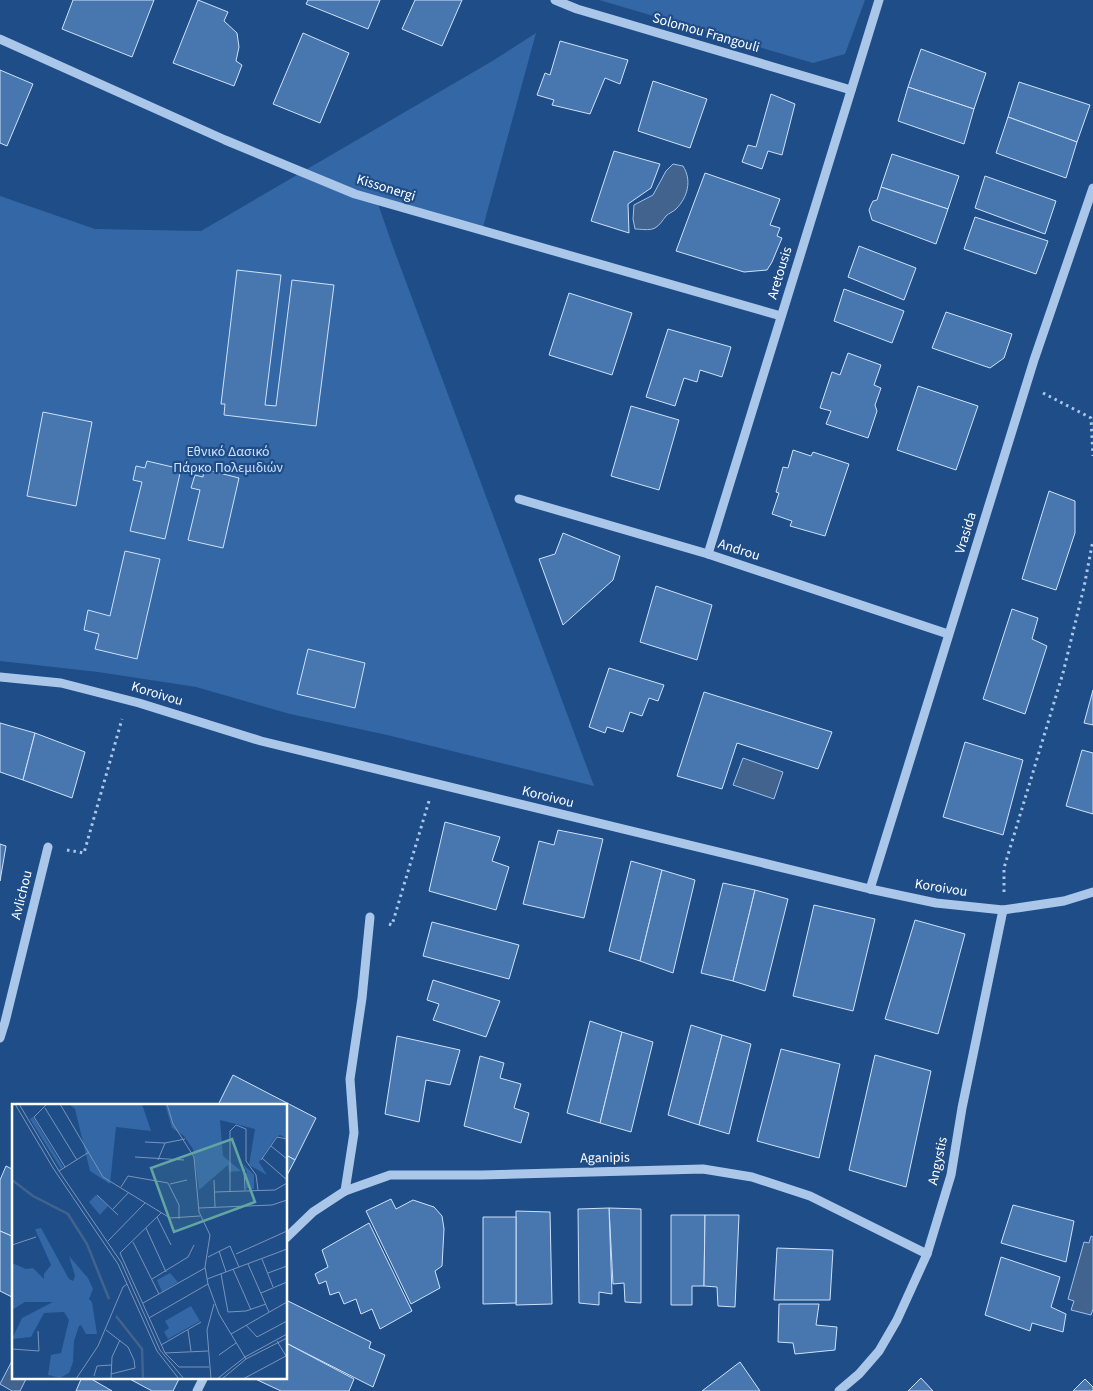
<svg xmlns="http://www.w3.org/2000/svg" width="1093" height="1391" viewBox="0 0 1093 1391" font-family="'Source Sans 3',sans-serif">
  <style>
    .green { fill: #3367a5 }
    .water { fill: #42638e; stroke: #9dc2ec }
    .building { fill: #4877b0; stroke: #cee1f8 }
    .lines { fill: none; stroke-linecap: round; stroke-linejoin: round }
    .path { stroke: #aac7ea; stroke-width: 3; stroke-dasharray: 2.5 4; stroke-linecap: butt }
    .minor { stroke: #aac7ea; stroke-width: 9 }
    .labels { text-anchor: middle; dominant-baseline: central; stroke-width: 4.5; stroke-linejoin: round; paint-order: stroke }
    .street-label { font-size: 14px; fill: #fff; stroke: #1f4d88 }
    .park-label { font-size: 14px; fill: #cee1f8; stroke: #1f4d88 }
    .inset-river { fill: none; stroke: #42638e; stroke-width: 2.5 }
    .inset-road { fill: none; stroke: #7994b8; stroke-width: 1 }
    .view { fill: #63a6a1; fill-opacity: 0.15; stroke: #63a6a1; stroke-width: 2.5 }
    .inset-edge { fill: none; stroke: #fff; stroke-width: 2.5 }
  </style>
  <rect width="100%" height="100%" fill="#1f4d88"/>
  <!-- green -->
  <g class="green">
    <path d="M599,0h266l-20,54 -32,9z"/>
    <path d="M536,33l-53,194 -107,-29 17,49 201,539 -207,-51 -97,-21 -94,-27 -98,-15 -98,-11v-465l95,33 106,2 293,-171z"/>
  </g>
  <!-- water -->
  <g class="water">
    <path d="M673,164l10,2c9,14 5,31 -7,43 -3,3 -7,4 -10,7 -4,5 -6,9 -11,12 -6,3 -14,1 -20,1l-2,-10 1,-14 19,-10 13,-24z"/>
    <path d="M743,758l40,14 -9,27 -41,-14z"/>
    <path d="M1091,1236l2,1v72l-2,6 -20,-5 3,-9 -6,-2 16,-57 5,1z"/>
    <path d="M14,1357v20h13l-7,14h-8l-12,-7z"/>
  </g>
  <!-- building -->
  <g class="building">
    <path d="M73,0h81l-22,57 -70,-28z"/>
    <path d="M198,0l30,12 -4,9 13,12 2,14 -3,14 6,4 -8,21 -61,-23z"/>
    <path d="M308,0h72l-12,29 -62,-25z"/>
    <path d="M415,0h47l-20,46 -40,-17z"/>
    <path d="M303,33l46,20 -29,70 -47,-19z"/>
    <path d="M560,41l68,19 -8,24 -15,-6 -15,36 -38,-9 2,-5 -17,-5 8,-22 5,2z"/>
    <path d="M921,49l65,24 -12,36 -66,-22z"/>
    <path d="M0,70l33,14 -26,62 -7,-3z"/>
    <path d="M653,81l54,18 -17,49 -52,-17z"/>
    <path d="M1019,82l71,23 -13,37 -69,-25z"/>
    <path d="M908,87l66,22 -10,35 -66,-23z"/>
    <path d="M771,94l24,10 -13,51 -14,-4 -6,18 -20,-7 6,-17 8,2z"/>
    <path d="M1008,117l69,25 -11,36 -70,-25z"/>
    <path d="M614,151l46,13 -9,24 -23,16 1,29 -38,-12z"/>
    <path d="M892,154l67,22 -11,33 -67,-22z"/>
    <path d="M705,173l75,26 -10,26 10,3 -3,8 5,2 -10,24 -5,8 -23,2 -68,-21z"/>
    <path d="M985,176l71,25 -11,33 -70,-26z"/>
    <path d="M881,187l67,22 -12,35 -64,-24 -3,-10 2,-5 2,-4 4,-1z"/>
    <path d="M975,217l73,24 -12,33 -72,-25z"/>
    <path d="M859,246l57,22 -12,32 -56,-23z"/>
    <path d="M237,270l44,5 -16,130 11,1 16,-126 42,5 -18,141 -92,-11 1,-11h-4z"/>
    <path d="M844,289l60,22 -12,32 -58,-22z"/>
    <path d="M569,293l63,20 -20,62 -63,-20z"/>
    <path d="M946,312l66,22 -8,24 -14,10 -58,-20z"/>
    <path d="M668,329l63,18 -9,30 -22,-7 -3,12 -13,-4 -9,28 -29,-9z"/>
    <path d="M848,353l33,12 -7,20 7,3 -6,17 2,6 -9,27 -42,-14 5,-13 -11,-3 12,-36 8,3z"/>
    <path d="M918,386l60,20 -22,64 -59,-20z"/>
    <path d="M631,406l48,14 -20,70 -48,-14z"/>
    <path d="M43,412l49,10 -16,84 -49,-10z"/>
    <path d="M793,450l18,6 2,-4 36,12 -24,72 -35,-10 2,-5 -20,-7 7,-21 -3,-1 7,-25 5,1z"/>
    <path d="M147,461l34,8 -16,70 -35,-8 12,-49 -9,-2 3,-14 9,2z"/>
    <path d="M204,469l35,9 -16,70 -35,-8 12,-50 -9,-2 4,-13 8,2z"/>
    <path d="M1049,491l26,10v32l-19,57 -34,-11z"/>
    <path d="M563,533l57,23 -7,24 -50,45 -24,-66 16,-5z"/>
    <path d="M125,551l35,8 -23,100 -42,-10 4,-15 -15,-4 4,-20 22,6z"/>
    <path d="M656,586l56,19 -15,55 -57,-18z"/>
    <path d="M1012,609l26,9 -6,21 15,7 -22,68 -42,-15z"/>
    <path d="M308,649l57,14 -10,45 -58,-14z"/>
    <path d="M609,668l55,17 -6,16 -9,-3 -7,18 -12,-4 -7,20 -16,-5 -2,6 -16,-6z"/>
    <path d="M1093,690v35l-9,-2z"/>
    <path d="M704,692l128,40 -14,37 -81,-26 -15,46 -45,-13z"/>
    <path d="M0,723l35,10 -12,47 -23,-8z"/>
    <path d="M35,733l50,19 -13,46 -49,-18z"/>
    <path d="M965,742l58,18 -20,75 -60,-18z"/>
    <path d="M1082,750l11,3v61l-27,-8z"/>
    <path d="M445,822l55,15 -8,24 17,6 -13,43 -67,-19z"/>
    <path d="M558,830l45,9 -19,79 -61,-14 16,-63 15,4z"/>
    <path d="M0,844l6,2 -6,35z"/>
    <path d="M631,861l31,9 -22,91 -31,-10z"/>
    <path d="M662,870l33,10 -22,93 -33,-12z"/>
    <path d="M723,883l32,7 -22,91 -32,-8z"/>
    <path d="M755,890l33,9 -23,92 -32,-10z"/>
    <path d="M814,905l61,14 -22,92 -60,-15z"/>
    <path d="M915,920l50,14 -27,100 -53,-15z"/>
    <path d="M432,922l87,23 -10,34 -86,-23z"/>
    <path d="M433,980l67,21 -14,36 -53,-17 6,-16 -12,-4z"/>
    <path d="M590,1021l32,11 -22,91 -33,-10z"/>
    <path d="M691,1025l31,10 -23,90 -31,-10z"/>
    <path d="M622,1032l31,10 -22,90 -31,-9z"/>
    <path d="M722,1035l29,9 -22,90 -30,-9z"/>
    <path d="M397,1036l63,14 -10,35 -24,-5 -7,42 -34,-8z"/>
    <path d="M781,1049l59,15 -21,94 -62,-17z"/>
    <path d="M875,1055l56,16 -25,116 -57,-17z"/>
    <path d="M480,1056l24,7 -4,15 21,6 -7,24 15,5 -8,30 -57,-17z"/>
    <path d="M233,1075l83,43 -21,42 -9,-5v-50h-68z"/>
    <path d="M286,1155l9,5 -9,17z"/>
    <path d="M6,1166l8,4v67l-14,-6v-51z"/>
    <path d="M391,1199l5,10 17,-9 21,7 8,9 2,13 -2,37 -7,5 5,17 -29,16 -45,-93z"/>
    <path d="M1013,1205l61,16 -8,41 -65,-19z"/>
    <path d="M609,1208l32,1v94l-16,-1 -1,-19 -11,1z"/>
    <path d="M609,1208l3,86 -13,-2v13l-20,-2 -1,-94z"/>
    <path d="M516,1211l34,1 2,92 -36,1z"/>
    <path d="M671,1215h34l-1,71h-12v19h-21z"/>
    <path d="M705,1215h34l-4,92 -17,-1 -1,-19 -13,-1z"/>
    <path d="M483,1217h33v86l-33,1z"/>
    <path d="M369,1223l43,88 -32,18 -8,-20 -11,5 -5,-15 -12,5 -5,-12 -9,3 -4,-14 -7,3 -4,-10 13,-7 -6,-17z"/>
    <path d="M0,1231l14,6v61l-14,-7z"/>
    <path d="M777,1248l56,2 -3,50h-56z"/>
    <path d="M1001,1257l59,20 -9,30 15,7 -3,18 -31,-9 -2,8 -45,-16z"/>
    <path d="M286,1300l85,42 -2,6 16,7 -12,32 -87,-44z"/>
    <path d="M779,1304h40l-3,21 21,2 -2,23 -40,4 -2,-11 -15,-1z"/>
    <path d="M286,1343l68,36 -5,12h-68l-30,-14h35z"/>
    <path d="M740,1362l20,29h-58z"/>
    <path d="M82,1377h6l24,14h-36z"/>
    <path d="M126,1377h54l-7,14h-21z"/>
    <path d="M921,1378l12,13h-25z"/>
    <path d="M1085,1379l8,8v4h-20z"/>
  </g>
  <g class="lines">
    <!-- path -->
    <g class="path">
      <path d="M1043,393l48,25 2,38"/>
      <path d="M67,850l17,3 38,-134"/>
      <path d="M1004,892v-24l59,-195 21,-86 9,-47"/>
      <path d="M389,924l3,1 37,-124"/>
    </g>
    <!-- minor -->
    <g class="minor">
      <path d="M555,0l22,9 274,81"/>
      <path d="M0,39l225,101 130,54 426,122"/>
      <path d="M519,499l189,55 240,80"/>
      <path d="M708,554l171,-554"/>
      <path d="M0,677l61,6 78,20 122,38 609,148 66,14 67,7 61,-9 29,-9"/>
      <path d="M870,889l164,-529 59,-172"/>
      <path d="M0,1038l5,-16 43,-175"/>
      <path d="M345,1191l9,-58 -4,-54 12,-81 8,-81"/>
      <path d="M286,1238l27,-26 32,-21 45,-16h92l221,-6 49,8 58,19 117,58"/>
      <path d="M197,1391l7,-14"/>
      <path d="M839,1391l20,-17 20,-23 18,-31 30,-66 24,-79 11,-67 41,-198"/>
    </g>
  </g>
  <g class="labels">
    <!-- street labels -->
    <g class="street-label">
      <text transform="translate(706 33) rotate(16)">Solomou Frangouli</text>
      <text transform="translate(386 188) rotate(17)">Kissonergi</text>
      <text transform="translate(780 273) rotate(-73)">Aretousis</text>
      <text transform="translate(966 533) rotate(-73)">Vrasida</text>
      <text transform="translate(739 550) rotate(18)">Androu</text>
      <text transform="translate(157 694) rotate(17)">Koroivou</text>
      <text transform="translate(548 797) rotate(14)">Koroivou</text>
      <text transform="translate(941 888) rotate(9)">Koroivou</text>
      <text transform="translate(22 895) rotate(-76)">Avlichou</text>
      <text transform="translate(605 1158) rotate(-1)">Aganipis</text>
      <text transform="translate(938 1161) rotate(-78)">Angystis</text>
    </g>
    <!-- park labels -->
    <g class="park-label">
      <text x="228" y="452">Εθνικό Δασικό<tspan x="228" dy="16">Πάρκο Πολεμιδιών</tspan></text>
    </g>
  </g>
  <!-- overview -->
  <g transform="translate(12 1104)">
    <rect width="275" height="275" fill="#1f4d88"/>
    <path d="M57,0h73l9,27 -35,-4 -6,57 -20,-13 -15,-62zM153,0h122v35l-7,-4 -4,2 -17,25 8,13 -18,-10 6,-36 -35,-9 3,36 18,15 -12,1 -1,-7 -29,25 -6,-41 -9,-13 -12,-8zM21,13l30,50 -2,2 -31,-50zM231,60l11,11v14l-8,-1 -1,-15h2zM84,91l12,11 -8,9 -11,-13zM29,124l28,51 4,2 2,-5 -6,-20 19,22 5,11 -4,10 3,3 5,32h-11l-5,-9 -2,1 -5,15 -1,21 -4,11 -9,5 -12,-3 3,-20 10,-2 8,-33 -5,-8 -20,1 -13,24 -19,2 10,-21 31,-16h-28l-13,8v-47l14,6 7,-1 11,11v-5l7,-9 -16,-36zM158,169l8,9 -16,10 -5,-12zM179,202l9,15 -32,18 -4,-7 5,-4 -4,-7z" fill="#3367a5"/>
    <path class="inset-river" d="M0,76l21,16 35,18 19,30 22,55M104,212l26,33 1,30"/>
    <path class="inset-road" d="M3,0l38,64 65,96 39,87 22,28M7,0l40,67 62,91 39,88 24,29M35,0l-13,13 31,50M48,0l43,73 67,41 30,-2M155,0l6,20 21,33 5,55 11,23 -5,32 3,17 11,30 27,45M33,4l32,52M133,38l20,1 20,-4M259,42l16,13M123,53l49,3M250,54l25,22M146,56l7,-17M249,56l16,-23 10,2M232,65l1,21M47,67l30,-19M202,76l1,27M158,80l17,-4M109,83l7,-11 40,7 11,22v14M218,87v-60l6,-6 10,4v32l10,14 2,15M203,88l60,-2 12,-7M85,91l21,20M187,104l73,-3 15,-5M101,105l16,-17M149,109l-41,40 45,100 14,14h30M145,113l14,28M134,124l20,44M96,137l37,-38M121,138l26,52M0,141l24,-8M207,147l7,21M224,150l51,-23M196,153l22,-11 9,21M250,155l11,28M236,160l21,48M221,165l18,41M256,169l19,-7M209,170l7,38 18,-1 20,-7M140,175l36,-22 6,-12M195,175l80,-30M249,189l26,-11M131,199l62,-35M137,214l59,-34M234,221l11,12 30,-16M94,226l22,17 6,13 1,8 -24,6M176,226l3,21M219,230l56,-32M265,237l9,15M149,241l40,-23M0,245l27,2 -1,-20M153,249l43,-2M207,251l17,-12M82,272l3,-10 14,-1M64,275l22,-33 25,-59 4,-3M99,275l1,-22 8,-17M199,275l-4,-49 7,-26M205,275l28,-22 42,-23M210,275l24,-20 41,-21M231,275l43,-23"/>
    <path class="view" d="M220,35l23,63 -81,30 -23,-64z"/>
    <rect width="275" height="275" class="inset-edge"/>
  </g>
</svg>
